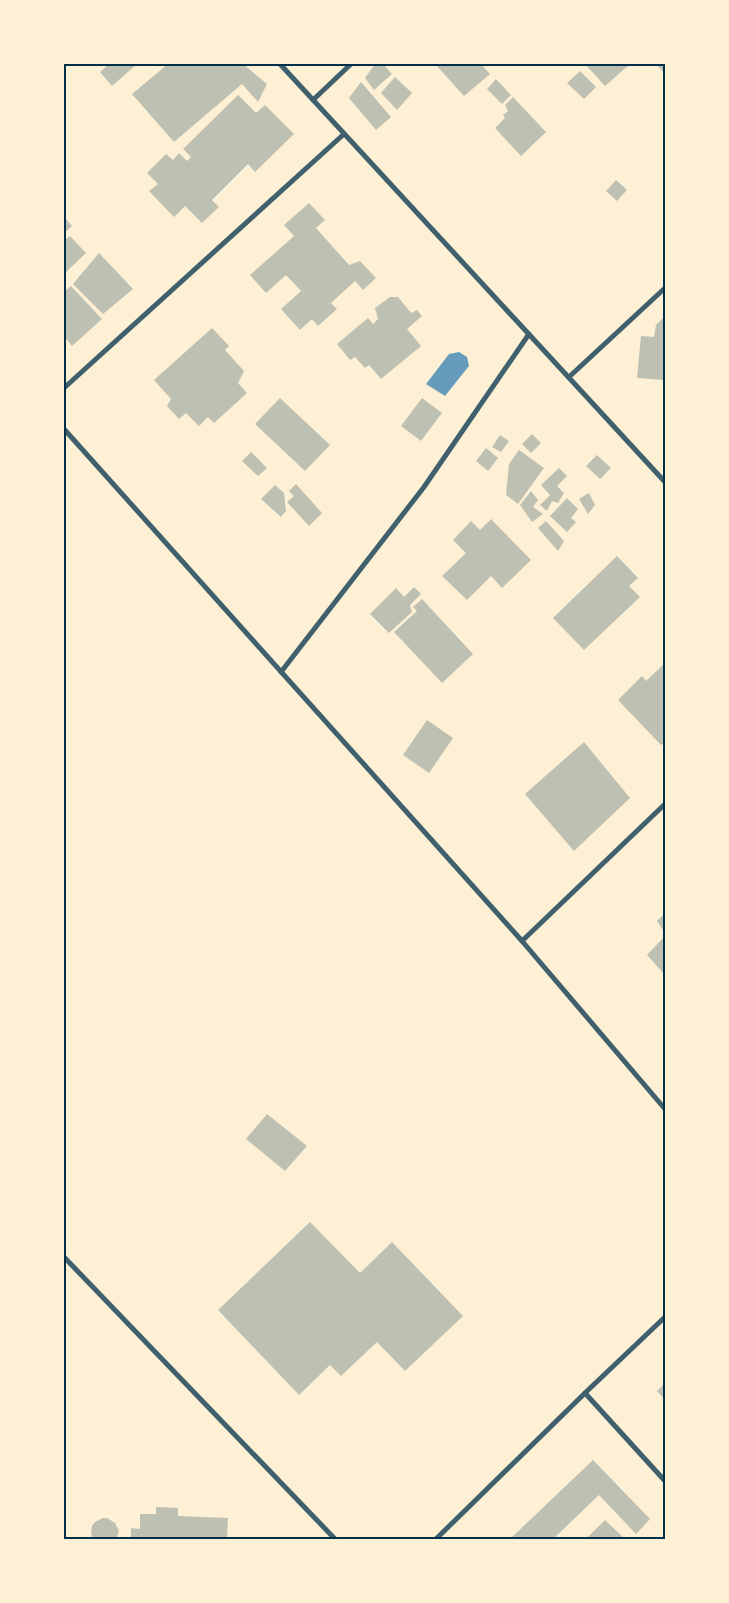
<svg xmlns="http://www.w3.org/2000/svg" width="729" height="1603" viewBox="0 0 729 1603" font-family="'Alegreya Sans',sans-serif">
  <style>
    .water { fill: #669bbc }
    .building { fill: #bec0b2 }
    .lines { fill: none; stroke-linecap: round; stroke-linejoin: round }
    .minor { stroke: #3f606c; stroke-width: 5 }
    .neatline { fill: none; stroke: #003049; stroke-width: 2 }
  </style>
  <rect width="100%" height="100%" fill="#fdf0d5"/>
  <!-- water -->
  <path class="water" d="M459,352l8,5 2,9 -24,30 -19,-12 23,-30z"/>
  <!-- building -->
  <g class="building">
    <path d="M109,64h28l-25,22 -12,-14z"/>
    <path d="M168,64h75l24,20 -9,18 -16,-18 -68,58 -42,-48z"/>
    <path d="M375,64h8l9,10 -18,16 -9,-12z"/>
    <path d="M435,64h46l9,10 -26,22z"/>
    <path d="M585,64h45l-25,22z"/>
    <path d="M656,64h9v10z"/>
    <path d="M580,71l16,16 -12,12 -17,-16z"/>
    <path d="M395,77l17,16 -15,17 -16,-17z"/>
    <path d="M496,79l15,16 -9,9 -15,-15z"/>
    <path d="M361,82l30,35 -15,13 -27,-32z"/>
    <path d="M238,95l18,18 9,-8 29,29 -39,38 -7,-8 -36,36 7,7 -17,16 -17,-17 -11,11 -25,-26 9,-7 -11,-11 19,-19 7,6 6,-7 8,8 4,-4 -8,-8z"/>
    <path d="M513,97l33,35 -25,24 -26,-28 10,-10 -2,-3 5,-4 -3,-6z"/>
    <path d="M616,180l11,10 -10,11 -11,-10z"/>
    <path d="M309,203l16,17 -9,8 33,37 11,-4 16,17 -13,12 -8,-9 -24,22 6,6 -19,17 -6,-7 -12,11 -19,-21 20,-18 -15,-16 -20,18 -16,-18 44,-39 -10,-11z"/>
    <path d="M64,217l8,9 -8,7z"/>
    <path d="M70,236l16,17 -22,21v-33z"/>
    <path d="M99,253l34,36 -30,25 -30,-30z"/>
    <path d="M71,286l31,33 -30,27 -8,-10v-44z"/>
    <path d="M390,297h8l13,16 6,-3 5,6 -15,13 14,17 -40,33 -12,-14 -4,3 -10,-11 -5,3 -13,-16 31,-26 5,6 5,-5 -3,-11z"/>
    <path d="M665,316v64l-28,-2 4,-42 13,1 2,-12z"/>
    <path d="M212,328l17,18 -4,4 19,21 -6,12 9,10 -33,30 -6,-6 -9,9 -13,-13 -7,6 -12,-13 4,-7 -17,-19z"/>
    <path d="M280,398l50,47 -25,26 -50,-47z"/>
    <path d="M422,398l20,15 -21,28 -20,-15z"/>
    <path d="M532,434l9,9 -10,10 -9,-9z"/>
    <path d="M500,435l9,6 -8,11 -9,-5z"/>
    <path d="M486,448l12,10 -10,13 -12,-10z"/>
    <path d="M519,450l25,18 -26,36 -12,-9 3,-31z"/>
    <path d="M251,452l16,16 -9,8 -16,-15z"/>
    <path d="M597,455l14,13 -11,11 -14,-13z"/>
    <path d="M559,468l8,8 -10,10 7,7 -6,10 -6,-2 -5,10 -7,-6 10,-10 -9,-10z"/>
    <path d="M296,484l26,29 -13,13 -22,-24 7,-6 -5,-5z"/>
    <path d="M275,485l9,8 2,18 -5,6 -20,-18z"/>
    <path d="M531,491l7,9 -5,7 10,7 -11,8 -12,-17z"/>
    <path d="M589,493l6,12 -7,9 -9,-15z"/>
    <path d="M567,498l11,11 -7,9 5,4 -9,10 -17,-16z"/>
    <path d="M491,519l40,41 -29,28 -11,-12 -24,24 -25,-24 24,-23 -13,-13 18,-19 9,9z"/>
    <path d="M546,521l18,20 -6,10 -20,-23z"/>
    <path d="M617,556l21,22 -9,8 11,11 -56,53 -31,-32z"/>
    <path d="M414,587l7,7 -11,11 2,7 -23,21 -19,-19 26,-26 8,9z"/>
    <path d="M422,599l51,55 -31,29 -48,-51 23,-21 -4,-4z"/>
    <path d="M665,663v79l-4,3 -43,-45 24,-24 4,5z"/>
    <path d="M427,720l26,18 -24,35 -26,-18z"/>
    <path d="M584,742l46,56 -56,53 -49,-57z"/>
    <path d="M665,913v20l-8,-12z"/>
    <path d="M665,936v39l-18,-20z"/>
    <path d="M267,1114l40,32 -22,25 -39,-32z"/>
    <path d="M310,1222l50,51 32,-31 71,74 -58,55 -28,-29 -36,34 -11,-11 -31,30 -81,-85z"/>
    <path d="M665,1383v17l-8,-9z"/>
    <path d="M593,1460l57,59 -14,15 -37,-39 -46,44h-43z"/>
    <path d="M156,1507l22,1v8l50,2 -1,21h-96v-11l9,1v-15h16z"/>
    <path d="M103,1518h4l8,5 4,8 -3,8h-23l-2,-5 1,-8 3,-4z"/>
    <path d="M605,1520l20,19h-39z"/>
  </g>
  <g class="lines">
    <!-- minor -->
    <g class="minor">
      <path d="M280,64l385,418"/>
      <path d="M313,100l38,-36"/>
      <path d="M569,377l96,-89"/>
      <path d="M64,388l280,-254"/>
      <path d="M64,429l458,512 143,168"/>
      <path d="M281,672l143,-185 105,-153"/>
      <path d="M522,941l143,-137"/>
      <path d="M64,1257l271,282"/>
      <path d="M585,1393l80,88"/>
      <path d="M436,1539l149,-146 80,-76"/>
    </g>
  </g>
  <!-- border -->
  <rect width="729" height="1603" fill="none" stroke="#fdf0d5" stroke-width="130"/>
  <rect x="65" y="65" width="599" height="1473" class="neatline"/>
</svg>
